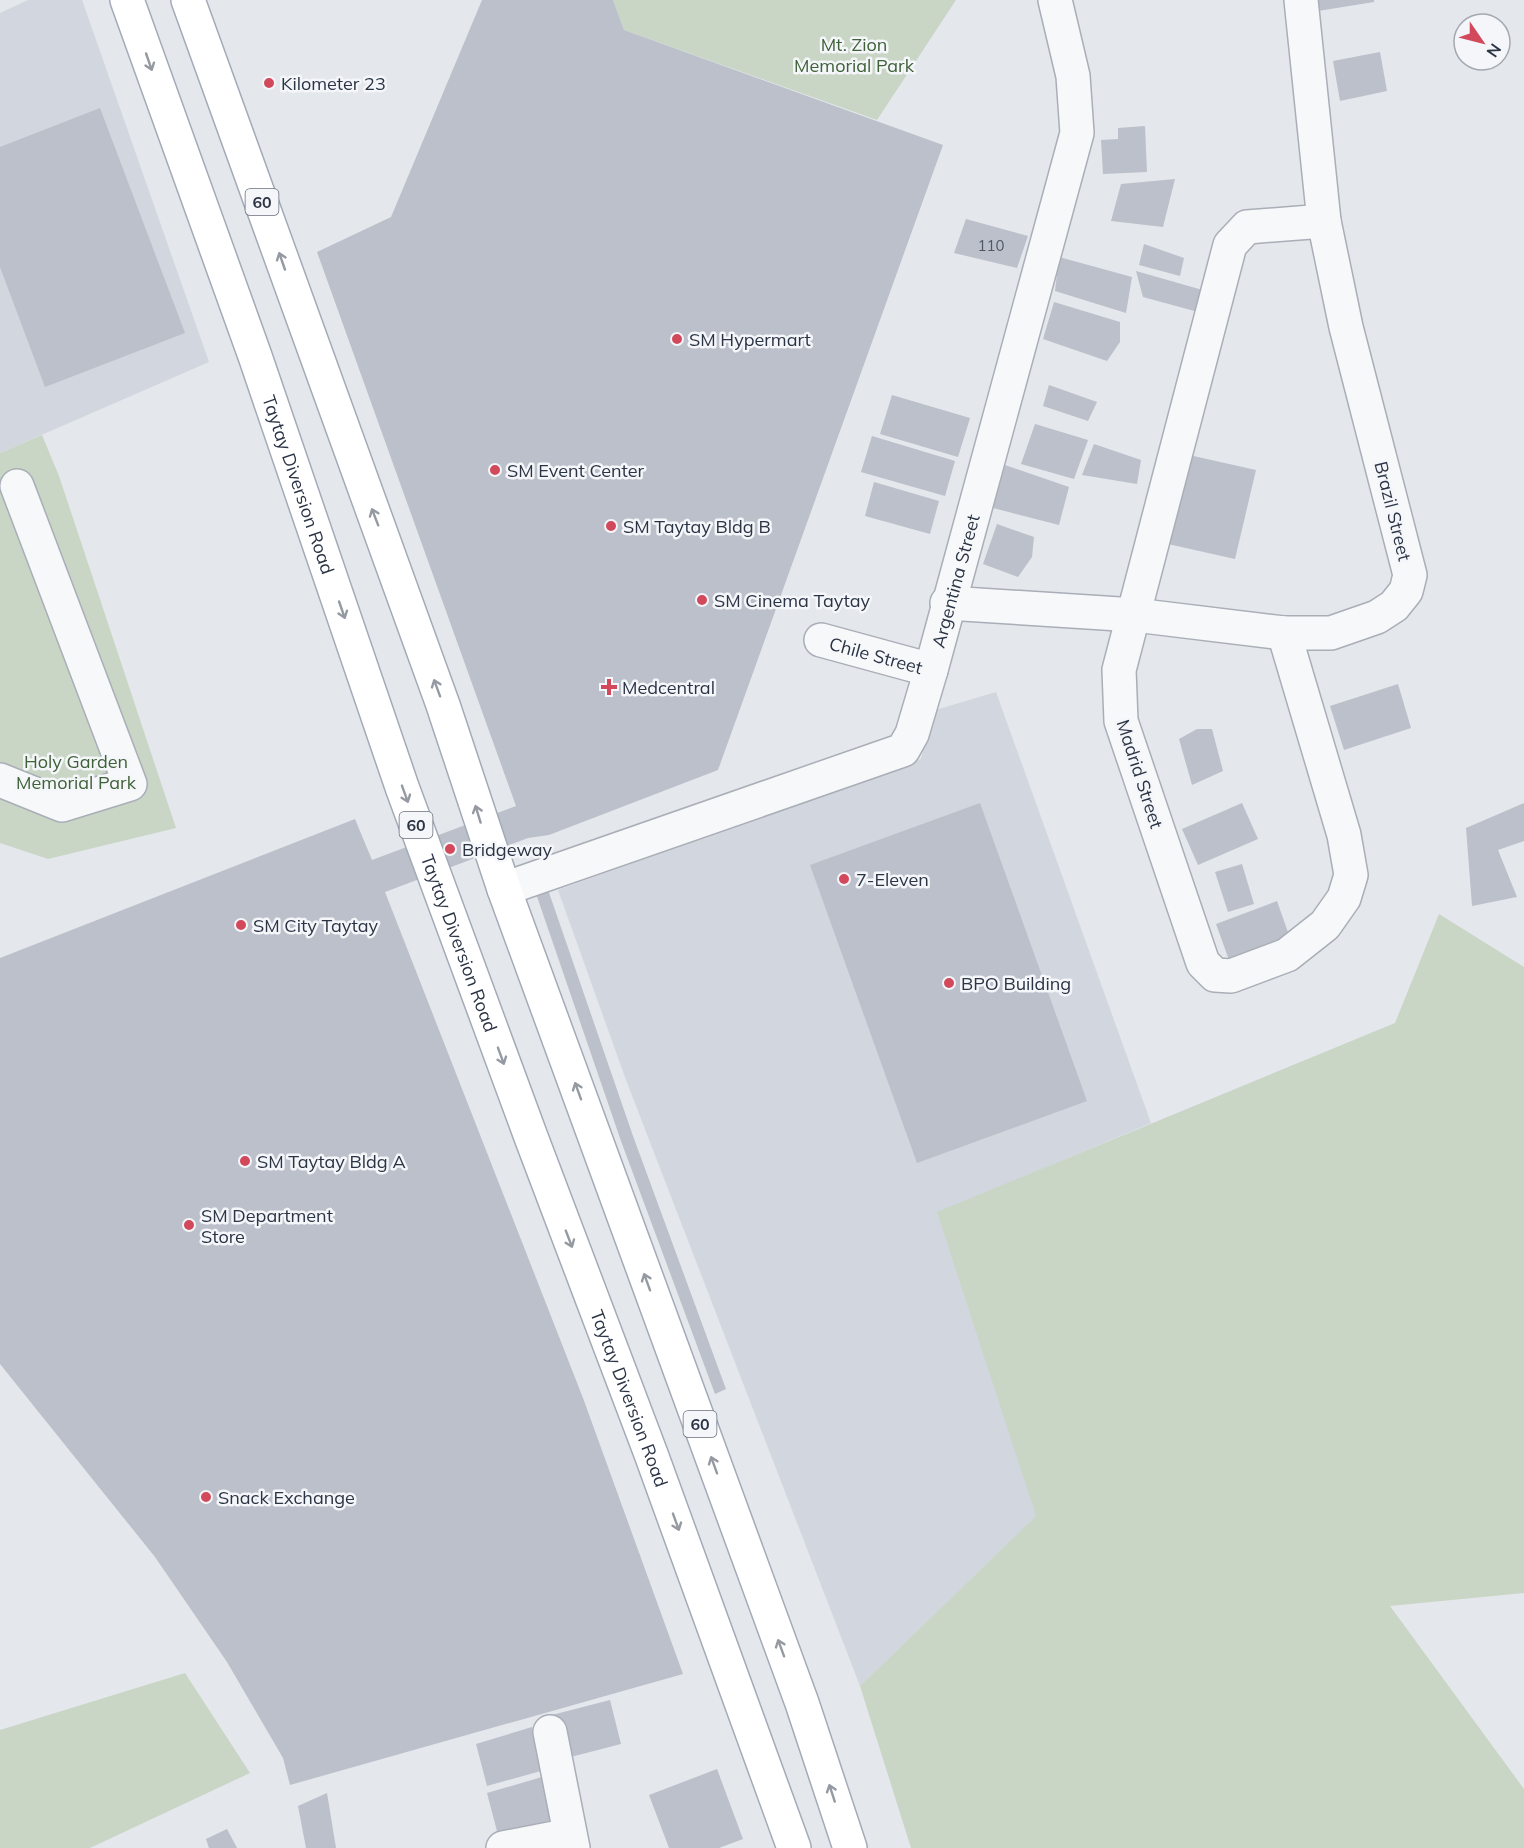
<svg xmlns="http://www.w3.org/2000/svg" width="1524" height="1848" viewBox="0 0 1524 1848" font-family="Mulish,sans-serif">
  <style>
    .built { fill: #d2d6de }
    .green { fill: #c9d6c5 }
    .building { fill: #bbc0ca }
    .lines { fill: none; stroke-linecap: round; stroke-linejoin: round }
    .minor-casing { stroke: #a9aeb7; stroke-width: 36 }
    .major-casing { stroke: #a3abb8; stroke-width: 36 }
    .minor { stroke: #f7f8fa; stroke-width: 33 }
    .major { stroke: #fff; stroke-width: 33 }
    .oneway { stroke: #959aa2 }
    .poi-dot { fill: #d1495b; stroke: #f4f6f9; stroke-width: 2 }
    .labels { text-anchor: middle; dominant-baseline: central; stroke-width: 5; stroke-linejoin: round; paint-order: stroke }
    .number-label { font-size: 15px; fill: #4f5766 }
    .shield { fill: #f4f6f9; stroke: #676e7b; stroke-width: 1.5 }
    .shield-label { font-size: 16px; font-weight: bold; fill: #2b3445 }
    .park-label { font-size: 18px; fill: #3f6138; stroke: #f4f6f9 }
    .poi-label { font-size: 18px; fill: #2b3445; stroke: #f4f6f9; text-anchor: start }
    .street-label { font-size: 18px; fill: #2b3445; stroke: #f4f6f9 }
  </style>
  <rect width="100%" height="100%" fill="#e4e7ec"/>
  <!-- built -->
  <g class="built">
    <path d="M28,0h54l127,362 -209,91v-440z"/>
    <path d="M996,692l155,431 -104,44 89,253 -276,266 -234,-606 -68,-190 363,-131 11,-48z"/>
  </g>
  <!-- green -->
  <g class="green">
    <path d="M613,0h343l-79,120 -253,-90z"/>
    <path d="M42,435l17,41 117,352 -128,31 -48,-16v-390z"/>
    <path d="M1439,914l85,53v626l-134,13 134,183v59h-613l-51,-162 176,-170 -99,-304 458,-189z"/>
    <path d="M185,1673l65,100 -160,75h-90v-118z"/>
  </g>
  <!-- building -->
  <g class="building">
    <path d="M482,0h131l11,30 319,115 -225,625 -169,65 -21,3 -143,54 198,506 100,276 -393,111 -7,-27 -56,-96 -72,-105 -155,-193v-406l355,-139 17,41 144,-54 -199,-554 74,-35z"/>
    <path d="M1316,0h58v2l-56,9z"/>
    <path d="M1380,52l7,39 -47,10 -7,-40z"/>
    <path d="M100,108l85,225 -140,54 -45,-120v-120z"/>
    <path d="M1145,126l2,46 -44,2 -2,-34 17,-1v-11z"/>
    <path d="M1175,179l-12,48 -52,-6 10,-37z"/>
    <path d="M966,219l62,17 -11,32 -63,-15z"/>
    <path d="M1144,244l40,14 -4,18 -41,-11z"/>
    <path d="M1059,257l73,20 -6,36 -71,-22z"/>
    <path d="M1136,271l70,20 -8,21 -55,-15z"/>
    <path d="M1054,302l66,20v20l-13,19 -64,-22z"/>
    <path d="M1049,385l48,17 -9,19 -45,-15z"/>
    <path d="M892,395l78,23 -12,39 -78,-23z"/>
    <path d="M1035,424l53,16 -14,39 -53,-15z"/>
    <path d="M872,436l83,25 -10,35 -84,-24z"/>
    <path d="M1094,444l47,16 -4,24 -55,-9z"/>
    <path d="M1189,455l67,15 -21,89 -67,-15z"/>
    <path d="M1005,465l64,22 -10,38 -66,-17z"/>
    <path d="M874,482l65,19 -9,33 -65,-18z"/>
    <path d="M997,524l37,13 -2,20 -14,20 -35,-13z"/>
    <path d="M1398,684l13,44 -67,22 -14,-44z"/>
    <path d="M1197,729h15l11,42 -31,14 -13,-46z"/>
    <path d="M980,803l107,298 -170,62 -107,-298z"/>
    <path d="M1242,803l16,36 -60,26 -16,-36z"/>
    <path d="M1524,803v38l-26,9 19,47 -45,9 -6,-78z"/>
    <path d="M1242,864l12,40 -26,8 -13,-40z"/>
    <path d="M545,881l88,255 93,253 -11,5 -94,-253 -88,-256z"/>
    <path d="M1277,901l13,37 -61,22 -13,-36z"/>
    <path d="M610,1700l11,44 -62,16 -11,-44z"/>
    <path d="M532,1727l9,44 -54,15 -11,-42z"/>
    <path d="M717,1769l26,70 -24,9h-50l-20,-53z"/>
    <path d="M542,1777l9,43 -53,15 -11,-42z"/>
    <path d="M327,1793l9,55h-30l-8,-42z"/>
    <path d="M227,1829l10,19h-28l-3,-9z"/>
  </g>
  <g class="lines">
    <!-- minor casing -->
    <g class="minor-casing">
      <g id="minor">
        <path d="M947,603l188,12 149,18h47l46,-16 17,-11 12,-15 4,-16 -64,-248 -22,-106 -23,-221"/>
        <path d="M1284,633l60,202 7,40 -7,23 -19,27 -38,30 -56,21 -16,-1 -12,-12 -82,-242 -2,-51 111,-425 17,-18 77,-6"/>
        <path id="s1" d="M821,640l110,30"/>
        <path d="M0,780l62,25 68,-21 -113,-298"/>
        <path id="s2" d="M504,889l399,-139 9,-16 19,-64 146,-537 -4,-57 -18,-76"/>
        <path d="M550,1732l23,116"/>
        <path d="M503,1848l67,-13"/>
      </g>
    </g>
    <!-- major casing -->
    <g class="major-casing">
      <g id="major">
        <path id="s3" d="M127,0l128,356 147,431 129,350 120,317 143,394"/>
        <path d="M188,0l255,705 61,184 298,814 48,145"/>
      </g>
    </g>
    <!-- minor -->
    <use href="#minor" class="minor"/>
    <!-- major -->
    <use href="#major" class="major"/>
  </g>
  <!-- one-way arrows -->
  <defs><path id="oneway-shaft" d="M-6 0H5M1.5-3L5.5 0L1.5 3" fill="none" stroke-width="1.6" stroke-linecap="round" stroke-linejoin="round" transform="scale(1.5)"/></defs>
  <g class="oneway">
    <use href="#oneway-shaft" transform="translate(149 62) rotate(71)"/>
    <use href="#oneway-shaft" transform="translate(282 261) rotate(-109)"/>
    <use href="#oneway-shaft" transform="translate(375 517) rotate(-111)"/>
    <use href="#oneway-shaft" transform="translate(342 610) rotate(71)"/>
    <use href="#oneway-shaft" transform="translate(437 688) rotate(-110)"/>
    <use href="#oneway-shaft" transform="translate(405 794) rotate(70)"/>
    <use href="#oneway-shaft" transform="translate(478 814) rotate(-107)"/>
    <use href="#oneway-shaft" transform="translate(501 1056) rotate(70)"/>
    <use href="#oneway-shaft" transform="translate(578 1091) rotate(-110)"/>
    <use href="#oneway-shaft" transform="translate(569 1239) rotate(69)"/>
    <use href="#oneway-shaft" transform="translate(647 1282) rotate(-110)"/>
    <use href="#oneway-shaft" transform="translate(714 1465) rotate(-110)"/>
    <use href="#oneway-shaft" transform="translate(676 1522) rotate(70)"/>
    <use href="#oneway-shaft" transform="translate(781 1648) rotate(-110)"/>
    <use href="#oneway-shaft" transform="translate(832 1793) rotate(-108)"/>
  </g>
  <!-- markers -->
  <g class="poi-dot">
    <circle cx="269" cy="83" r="6"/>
    <circle cx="677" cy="339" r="6"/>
    <circle cx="495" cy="470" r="6"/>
    <circle cx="611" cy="526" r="6"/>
    <circle cx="702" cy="600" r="6"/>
    <path d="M606 678h6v6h6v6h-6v6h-6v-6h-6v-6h6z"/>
    <circle cx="450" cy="849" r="6"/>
    <circle cx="844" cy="879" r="6"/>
    <circle cx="241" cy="925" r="6"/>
    <circle cx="949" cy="983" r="6"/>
    <circle cx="245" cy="1161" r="6"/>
    <circle cx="189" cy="1225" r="6"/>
    <circle cx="206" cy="1497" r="6"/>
  </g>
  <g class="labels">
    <!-- number labels -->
    <g class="number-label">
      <text x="991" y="245">110</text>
    </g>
    <!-- shield labels -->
    <g class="shield">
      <rect x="245.5" y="189" width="33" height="26" rx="4.5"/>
      <rect x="399.5" y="812" width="33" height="26" rx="4.5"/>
      <rect x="683.5" y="1411" width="33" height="26" rx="4.5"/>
    </g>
    <g class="shield-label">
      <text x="262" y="202">60</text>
      <text x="416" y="825">60</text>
      <text x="700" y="1424">60</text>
    </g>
    <!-- park labels -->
    <g class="park-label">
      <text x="854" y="44">Mt. Zion<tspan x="854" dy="21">Memorial Park</tspan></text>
      <text x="76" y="761">Holy Garden<tspan x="76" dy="21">Memorial Park</tspan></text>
    </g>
    <!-- poi labels -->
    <g class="poi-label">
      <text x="281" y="83">Kilometer 23</text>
      <text x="689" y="339">SM Hypermart</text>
      <text x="507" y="470">SM Event Center</text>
      <text x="623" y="526">SM Taytay Bldg B</text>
      <text x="714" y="600">SM Cinema Taytay</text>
      <text x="622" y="687">Medcentral</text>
      <text x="462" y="849">Bridgeway</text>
      <text x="856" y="879">7-Eleven</text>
      <text x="253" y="925">SM City Taytay</text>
      <text x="961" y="983">BPO Building</text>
      <text x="257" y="1161">SM Taytay Bldg A</text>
      <text x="201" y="1215">SM Department<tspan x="201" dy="21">Store</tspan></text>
      <text x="218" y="1497">Snack Exchange</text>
    </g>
    <!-- street labels -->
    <g class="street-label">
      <text stroke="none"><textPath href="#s3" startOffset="514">Taytay Diversion Road</textPath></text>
      <text transform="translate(1393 511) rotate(76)">Brazil Street</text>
      <text stroke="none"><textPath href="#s2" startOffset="600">Argentina Street</textPath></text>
      <text stroke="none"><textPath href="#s1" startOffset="57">Chile Street</textPath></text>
      <text transform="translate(1140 774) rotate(72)">Madrid Street</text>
      <text stroke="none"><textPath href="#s3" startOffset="1000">Taytay Diversion Road</textPath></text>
      <text stroke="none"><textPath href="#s3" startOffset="1486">Taytay Diversion Road</textPath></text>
    </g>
  </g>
  <!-- north arrow -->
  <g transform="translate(1482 42) rotate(125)"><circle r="28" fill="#f4f6f9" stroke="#a4a8b1" stroke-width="1.5"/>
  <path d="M0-4.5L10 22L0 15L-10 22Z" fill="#d1495b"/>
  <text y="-9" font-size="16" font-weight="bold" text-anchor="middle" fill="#2b3445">N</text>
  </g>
</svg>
